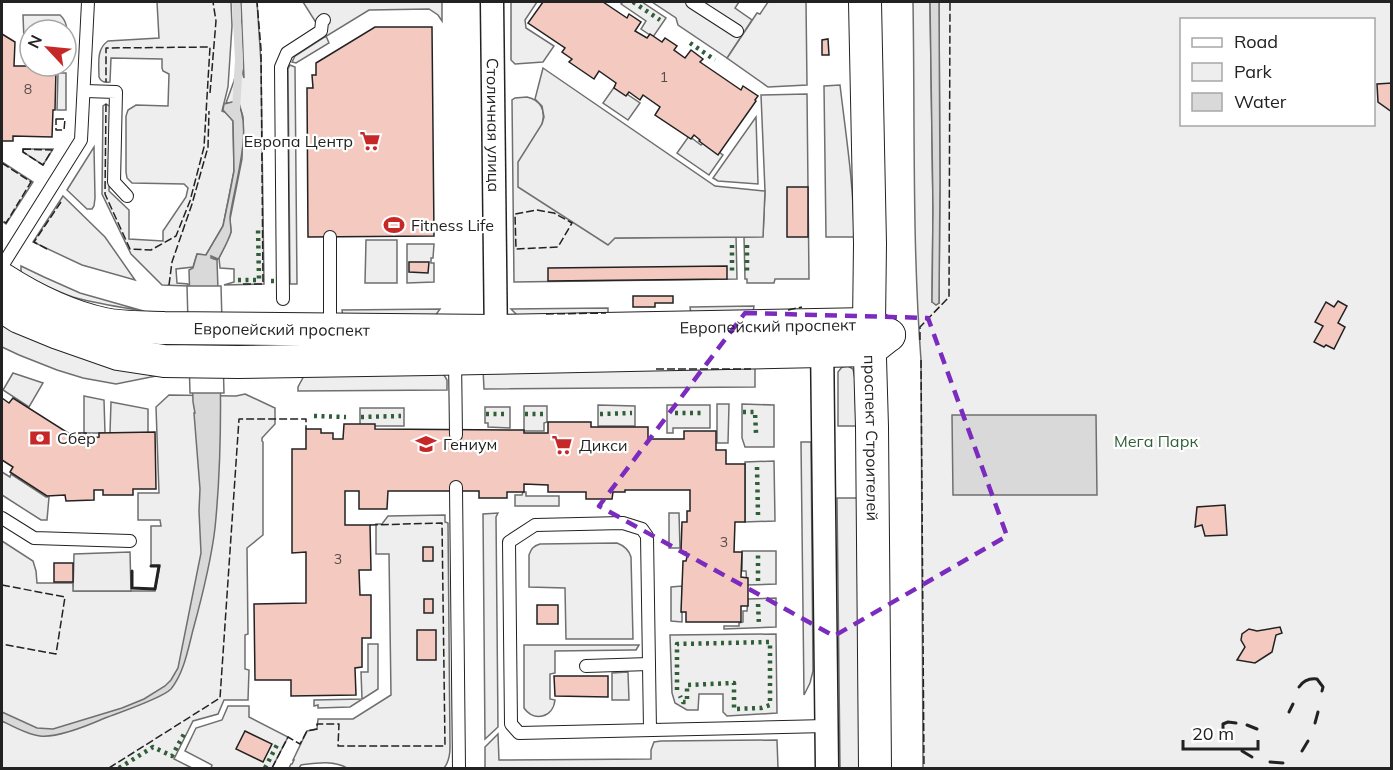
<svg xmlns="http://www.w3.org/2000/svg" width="1393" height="770" viewBox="0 0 1393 770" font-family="Mulish,sans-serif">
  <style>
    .green { fill: #eee; stroke: #6f6f6f; stroke-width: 1.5; fill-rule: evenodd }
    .parking { fill: #ededed; stroke: #6f6f6f; stroke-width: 1.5 }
    .water { fill: #d9d9d9; stroke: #6f6f6f; stroke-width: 1.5 }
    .pier { fill: #fff; stroke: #6f6f6f; stroke-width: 1.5 }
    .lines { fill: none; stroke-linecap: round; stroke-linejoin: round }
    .stream { stroke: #d9d9d9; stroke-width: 8 }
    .building { fill: #f3c9c0; stroke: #222; stroke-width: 1.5 }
    .lane-casing { stroke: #222; stroke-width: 14 }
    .street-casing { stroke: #222; stroke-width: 25 }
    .secondary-casing { stroke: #222; stroke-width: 34 }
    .lane { stroke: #fff; stroke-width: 12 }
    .street { stroke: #fff; stroke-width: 22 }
    .secondary { stroke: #fff; stroke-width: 32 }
    .hedge { stroke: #2f5e38; stroke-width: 4.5; stroke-dasharray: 3 4.5; stroke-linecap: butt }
    .fence { stroke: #222; stroke-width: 1.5; stroke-dasharray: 8 3; stroke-linecap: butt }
    .wall { stroke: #222; stroke-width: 3 }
    .marked { fill: none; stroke: #7b2cbf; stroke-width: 4.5; stroke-dasharray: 12 8; stroke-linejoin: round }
    .labels { text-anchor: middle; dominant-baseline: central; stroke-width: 4.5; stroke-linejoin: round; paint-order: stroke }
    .number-label { font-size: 14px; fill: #564c4a }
    .street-label { font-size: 16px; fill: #222; stroke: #fff }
    .poi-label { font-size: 16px; fill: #222; stroke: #fff; text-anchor: start }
    .park-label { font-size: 16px; fill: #2f5e38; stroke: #fff }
  </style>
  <rect width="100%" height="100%" fill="#fff"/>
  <!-- green -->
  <g class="green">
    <path d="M157,2h74l1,24 -4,61 -6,24 5,2 6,8 1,50 -11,55 -17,29 -9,-1 -4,13 -17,2 1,14 11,1v2l-26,-1 -31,-31 -29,-60 1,-88 3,-2 6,4 -3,83 20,19v29l34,2v-10l23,-34 2,-9 -4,-4 -52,-1 -5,-5 -1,-6v-56l2,-6 8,-5 32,1 1,-32 -6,-3 -1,-3v-9l-51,-1 -1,24c-5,1 -9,0 -11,-5 0,-13 -3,-28 9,-36l51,-3z"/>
    <path d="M241,2h16l4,61 3,221 -40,1 10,-3v-13l-14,-1 -1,-10 12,-26 -1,-13 12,-60 1,-42 -4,-14 -2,-1 -11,1 8,-22 5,-21 5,18z"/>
    <path d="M511,2h26l-12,18 1,8 28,18 -11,16 -28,2 -4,-4z"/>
    <path d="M623,2h19l24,16 -13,19 -12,-8 5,-8 -25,-17z"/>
    <path d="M768,2h38l1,83 -39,2 -41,-29 30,-45 3,1z"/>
    <path d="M913,2h17l3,207 -1,93 7,1 1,-120 -1,-181h452v766h-468l-2,-408c-9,-118 -6,-239 -8,-358zM1182,20h192v104h-192z"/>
    <path d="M23,15h37c8,7 7,16 7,26h-1v-11h-36v11h-6z"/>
    <path d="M326,36l3,7 -33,20 -4,-1 3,-6z"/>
    <path d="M290,65l5,2 2,217h-7l-2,-215z"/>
    <path d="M58,73h8v37h-9z"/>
    <path d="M840,85c6,51 14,101 14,152h-28l-2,-151z"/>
    <path d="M615,86l25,17 -12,17 -25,-17z"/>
    <path d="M807,94l2,185h-34l-1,4h-27v-4h-2l-1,-42 19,-1 2,-45 -4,-96z"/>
    <path d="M527,97c14,3 19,14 15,27l73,114 121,-2 1,43 -223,3 -2,-182 3,-2z"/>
    <path d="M756,117l2,67 -40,-3 -5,-3z"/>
    <path d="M689,136l12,9 3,-3 19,13 -14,20 -32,-22z"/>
    <path d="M94,147l1,51 -1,8 -2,3h-5l-20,-19z"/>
    <path d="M23,149h30l-10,16 -20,-13z"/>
    <path d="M2,162l31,20 -27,42 -4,-3z"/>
    <path d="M63,196l42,41 30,43 -53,-15 -49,-23z"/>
    <path d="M366,240h31v43h-32z"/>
    <path d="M407,244h27l-1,14h-2v5h3v19l-27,1z"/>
    <path d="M21,266l23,11 36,16 67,19c-25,-5 -50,-8 -74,-15 -18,-6 -35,-15 -52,-23z"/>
    <path d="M754,306l-1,7 -62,1 -1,-7z"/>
    <path d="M608,308v6l-91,1 -6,-6z"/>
    <path d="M440,309l-5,7 -92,1 -1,-7z"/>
    <path d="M2,324l128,47 31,4 -45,9 -33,-6 -26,-8 -38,-15 -17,-8z"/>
    <path d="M848,366l5,3 2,10 1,47h-18v-54l4,-5z"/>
    <path d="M755,367v20l-271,2 -1,-20z"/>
    <path d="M441,370l6,10v10l-149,1v-4l7,-13z"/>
    <path d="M13,373l30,10 -14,24 -26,-17z"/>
    <path d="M245,394l30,14v16l-13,14v3l1,1v93l-16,13 1,86 -3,1v34l4,1 -1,30h-24l-6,14 -25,7 -19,38 18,9h-190v-227l31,20 3,10 1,12h36l1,8h81l5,-26h-9v-39h10l-1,-6h-22v-27h21l-3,-86 13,-12 67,1z"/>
    <path d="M84,396l20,4 1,33h-21z"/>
    <path d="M111,402l37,7v24h-38z"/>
    <path d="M717,404h12l-1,39h-11z"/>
    <path d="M742,404l32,1v42h-29l-3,-9z"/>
    <path d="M598,405l37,1v20h-37z"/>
    <path d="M667,405h43v23h-37v5h-6z"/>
    <path d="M524,406h23v16l-3,1v8h-20z"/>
    <path d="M485,407h25v21l-22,-1v-4h-3z"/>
    <rect x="360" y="408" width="44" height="18"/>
    <path d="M801,442h10l2,229 -3,12 -6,12z"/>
    <path d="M774,461l1,60 -30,1v-60z"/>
    <path d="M2,472l8,5 1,-3 35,23h3l-2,23h-6l-39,-25z"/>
    <path d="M523,492h3v4h33v10h-44v-11h7z"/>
    <path d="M837,498h20l3,270h-20z"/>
    <path d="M498,513l-2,4 2,210 -13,12 -2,-225z"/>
    <path d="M669,513h10l1,35h-11z"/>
    <path d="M445,515v7l3,1 2,224c0,8 -1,15 -6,21h-97c-14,-8 -31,-5 -46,-3l-2,3h-10l2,-4h1l2,-4h-1l14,-29 10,-2 1,-10h35l38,-24 -2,-141h-13v-30h6l6,-8z"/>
    <path d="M617,543c8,3 12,7 14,14l2,82h-67l-1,-51 -36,-1v-32c2,-6 4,-9 11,-11z"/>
    <path d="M742,551h34v33l-29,1 -1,-14h-4z"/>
    <path d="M682,586v36l-11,-1v-34z"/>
    <path d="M776,598v29l-52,2v-3h15v-3l4,-1v-11h4l1,-12z"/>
    <path d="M776,634l1,79 -50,3 -4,-4v-18h-24l-1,16h-11l-12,-7 -3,-10 -2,-58z"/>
    <path d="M368,644h10v45l-28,18 -32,1v-3l-4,1v-6l48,-1 -1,-27h7z"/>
    <path d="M639,645l-3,5h-4l-77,1v22l-5,1v25l5,1c-2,18 -21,22 -31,8v-63z"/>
    <path d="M228,706h21v11l39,20 -16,31h-61l1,-3 -27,-14 11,-23 26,-8z"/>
    <path d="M498,734l1,26 152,-1v-9l3,-8 7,-1 116,-1 1,28h-293v-21z"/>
  </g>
  <!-- parking -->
  <g class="parking">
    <path d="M303,2h139v19l-4,-6 -9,-6 -60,1 -44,27z"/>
    <path d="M652,2h87l-4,6 17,12 -25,38 -49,-33 -2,-7z"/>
    <path d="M543,68l172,118 50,5 -2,46 -148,1 -7,7 -90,-58v-25l24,-38 2,-7 -2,-11 -7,-7z"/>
    <path d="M130,552l1,39h-58l1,-37z"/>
    <path d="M628,672l1,28h-17v-27z"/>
  </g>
  <!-- water -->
  <g class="water">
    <path d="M930,2h9l1,181 -1,120 -3,2 -4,-3 1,-93z"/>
    <path d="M236,101c19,23 -3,89 -6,116 0,5 1,10 1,15 -2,8 -8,18 -12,26l-1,1 -7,-3v2l6,2c3,90 7,179 -2,268 -4,34 -13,69 -22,102 -5,19 -9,43 -22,59 -10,10 -51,23 -66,29 -16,7 -48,20 -65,18 -12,-1 -28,-10 -38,-15v-9l35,16 16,1 69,-21 22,-9 21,-13 6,-6 7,-12 23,-115 -2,-42 1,-22 -6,-76h1l-2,-11 -4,-132 4,-2 4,-14 9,1 17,-29 6,-29 5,-26 -1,-50 -10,-11 1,-6z"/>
    <path d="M952,415h144l1,80h-144z"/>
  </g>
  <!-- pier -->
  <path class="pier" d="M187,286h34l3,107h-34z"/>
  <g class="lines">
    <!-- stream -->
    <path class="stream" d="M236,2l3,58 -3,50"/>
  </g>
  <!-- building -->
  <g class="building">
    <path d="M543,2h60l24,16 2,-4 12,8 -6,9 12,7 3,-4 12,8 3,-4 12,8 -3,4 11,8 6,-8 12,9 -3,3 41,28 2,-4 15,10 -3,4 1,1 -38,54 -19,-14 1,-1 -6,-5 -3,4 -36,-24 5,-8 -17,-12 -3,5 -11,-8 -3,4 -12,-8 2,-5 -17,-12 -5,8 -25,-17 3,-3 -10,-7 3,-4 -37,-25z"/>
    <path d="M375,27h57l2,209 -126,1 -1,-149h6l-1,-13h4v-12z"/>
    <path d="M2,34l13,8 -1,24h26v2l16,1 -1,41h-2l-1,27 -39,-1v5h-11z"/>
    <path d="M828,39l1,16h-7v-15z"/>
    <path d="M1392,83v29l-14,-10 -1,-18z"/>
    <rect x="787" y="187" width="21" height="50"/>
    <path d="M409,262h20l-1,11 -19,-1z"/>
    <path d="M727,266v13l-179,2v-13z"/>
    <path d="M633,296h40v7h-18v4h-22z"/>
    <path d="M1338,301l9,5 -9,17 7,4 -11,22 -8,-4 -2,2 -10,-5 9,-16 -8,-4 11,-20 8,5z"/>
    <path d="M2,398l7,5 4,-5 55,35h18l1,5 12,-1v-4l56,-1 1,57h-23v6h-30v-5h-9v10l-28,1 -1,-6 -18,1 -37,-24 3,-5 -11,-7z"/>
    <path d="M548,422h43v5h57v12h36v-8h32v19h10v14h19v58h-10l-1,30h8l-1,25 7,1v28h-7v16h-55v-10h-5l2,-51h3l1,-4 -1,-5h-5l1,-30h5v-11h3v-21h-65v2h-12l-1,7h-26v-7h-38v-7l-24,-1v8h-17v6h-28v-7h-91l-1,18h-28v-18h-14v34h25l1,45h-12l1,25h11v43h-9v29l-7,1 1,27 -65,1v-16h-36l-1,-76 52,-1v-51l-14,1v-104h14v-20h15v4h12v6h10l1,-15h31v5l149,1v3h24z"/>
    <path d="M1225,505l2,30 -22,1 -3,-11 -7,2 2,-20z"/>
    <rect x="423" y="547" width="10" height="14"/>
    <rect x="54" y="563" width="19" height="19"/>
    <rect x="424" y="599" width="9" height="14"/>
    <rect x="537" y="605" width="21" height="19"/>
    <path d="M1280,627l2,6 -6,2 -4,17 -17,11 -18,-3 8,-13 -4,-7 1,-6 7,-5 8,2z"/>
    <rect x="417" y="630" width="19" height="30"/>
    <path d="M554,676h54v21l-53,-1z"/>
    <path d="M245,731l27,13 -9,18 -27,-13z"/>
  </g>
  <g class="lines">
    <!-- lane casing -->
    <g class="lane-casing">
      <g id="lane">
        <path d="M692,2l45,29"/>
        <path d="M85,91l31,1 -2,90 13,14"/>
        <path d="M330,237v92"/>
        <path d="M2,266l79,-126 7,-138"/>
        <path d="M283,299l-2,-232 6,-14 34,-22 1,-9 2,-2"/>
        <path d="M455,358l1,77"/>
        <path d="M456,487l3,281"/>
        <path d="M2,518l32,20 96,3"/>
        <path d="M586,666l63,-2"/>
        <path d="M650,730l-3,-194 -5,-7 -19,-6 -88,2 -26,17 2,182 8,9 307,-7"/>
      </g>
    </g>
    <!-- street casing -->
    <g class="street-casing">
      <g id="street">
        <path id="s1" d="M492,2l4,343"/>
        <path d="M822,338l5,430"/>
      </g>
    </g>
    <!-- secondary casing -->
    <g class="secondary-casing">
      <g id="secondary">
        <path id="s2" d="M865,2l5,242 -1,80 3,103 3,341"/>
        <path id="s3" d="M2,279c31,20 65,37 102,45 19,4 41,3 60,4l332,3 373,-7 20,11"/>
        <path d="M2,306l17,11 39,16 60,21 46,7 74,1 193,-3 439,-9 19,-15"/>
      </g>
    </g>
    <!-- lane -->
    <use href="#lane" class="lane"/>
    <!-- street -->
    <use href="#street" class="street"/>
    <!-- secondary -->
    <use href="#secondary" class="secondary"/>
    <!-- hedge -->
    <g class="hedge">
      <path d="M633,2l27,18"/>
      <path d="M690,43l25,17"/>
      <path d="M732,245v30"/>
      <path d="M747,245v30"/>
      <path d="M238,280h21l-1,-53"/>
      <path d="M271,281h3"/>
      <path d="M743,412h12l1,21"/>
      <path d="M675,413h27"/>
      <path d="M486,414h19"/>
      <path d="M525,414h20"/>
      <path d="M600,414l32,-1"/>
      <path d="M314,416l32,1"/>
      <path d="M361,417l40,-1"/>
      <path d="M757,467l1,48"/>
      <path d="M758,581v-27"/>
      <path d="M758,604l1,21"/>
      <path d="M677,690v-46l93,-2v63l-9,3 -27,1v-26l-47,2v17h-4l-3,-6"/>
      <path d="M119,768l34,-21 19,9 12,-22"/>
      <path d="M265,768l13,-25"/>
    </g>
    <!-- fence -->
    <g class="fence">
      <path d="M210,93l6,-72 -3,-19"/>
      <path d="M106,104l-1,90 25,55 21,1 25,-14 14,-35 14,-54 6,-100 -104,1v34"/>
      <path d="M56,119h9l-1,11h-8z"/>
      <path d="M23,149l29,1 -9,15 -20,-13z"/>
      <path d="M2,163l29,19 -25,41 -4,-3"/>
      <path d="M537,210l17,3 18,10 -14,24 -42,2 -1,-35z"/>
      <path d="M47,249l-13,-7 27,-40"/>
      <path d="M243,284h20l-2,-235 -4,-47"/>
      <path d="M169,285l3,-23 20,-58 16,-57 1,-36"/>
      <path d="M788,310l14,-3"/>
      <path d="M546,314l60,-1"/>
      <path d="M920,340v-13l29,-30 1,-295"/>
      <path d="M921,360l3,408"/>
      <path d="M656,369h95"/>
      <path d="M2,585l63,12 -9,57 -54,-10"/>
      <path d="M109,768l111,-70 19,-279h67v10"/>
      <path d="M272,768l16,-31 12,7 7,-13 10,-2v-5h22l-1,22h107l-3,-223 -72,2"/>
    </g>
    <!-- wall -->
    <g class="wall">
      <path d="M132,571v17l23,1 4,-23h-8"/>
      <path d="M1299,687c4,-6 10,-9 18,-8l6,8 -1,4"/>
      <path d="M1289,712l4,-8"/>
      <path d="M1315,723l3,-11"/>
      <path d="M1247,725l10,4"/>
      <path d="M1228,737l-5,-7v-6l5,-2 8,1"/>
      <path d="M1242,751l10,6"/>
      <path d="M1302,751l6,-10"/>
      <path d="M1270,762l13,1"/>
    </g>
  </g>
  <!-- marked area -->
  <path class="marked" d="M745,313l183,5 79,218 -173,100 -235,-130z"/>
  <!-- icons -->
  <defs>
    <g id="supermarket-bare" transform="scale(1.62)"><path d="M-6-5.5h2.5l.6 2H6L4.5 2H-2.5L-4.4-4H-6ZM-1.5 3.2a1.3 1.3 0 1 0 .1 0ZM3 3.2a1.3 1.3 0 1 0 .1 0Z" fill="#c62828" stroke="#fff" stroke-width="2.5" paint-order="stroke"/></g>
    <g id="stadium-bare" transform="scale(1.62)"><path d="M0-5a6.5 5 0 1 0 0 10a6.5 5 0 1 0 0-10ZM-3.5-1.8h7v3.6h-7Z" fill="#c62828" stroke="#fff" stroke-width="2.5" paint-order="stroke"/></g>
    <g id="bank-bare" transform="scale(1.62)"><path d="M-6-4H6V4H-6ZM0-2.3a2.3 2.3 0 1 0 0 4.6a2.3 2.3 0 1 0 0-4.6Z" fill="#c62828" stroke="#fff" stroke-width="2.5" paint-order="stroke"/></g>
    <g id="school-bare" transform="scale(1.62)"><path d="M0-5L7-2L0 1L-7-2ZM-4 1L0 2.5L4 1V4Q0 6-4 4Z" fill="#c62828" stroke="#fff" stroke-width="2.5" paint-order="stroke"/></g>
  </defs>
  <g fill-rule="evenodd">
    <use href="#supermarket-bare" x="370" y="141"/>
    <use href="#stadium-bare" x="394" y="225"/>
    <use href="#bank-bare" x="40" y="438"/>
    <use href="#school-bare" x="426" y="444"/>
    <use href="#supermarket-bare" x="562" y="445"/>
  </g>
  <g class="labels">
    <!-- number labels -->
    <g class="number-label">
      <text x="664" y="77">1</text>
      <text x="28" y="89">8</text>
      <text x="724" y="542">3</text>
      <text x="338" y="559">3</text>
    </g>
    <!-- street labels -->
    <g class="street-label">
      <text stroke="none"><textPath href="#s1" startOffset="123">Столичная улица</textPath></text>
      <text stroke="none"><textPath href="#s3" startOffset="776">Европейский проспект</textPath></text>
      <text stroke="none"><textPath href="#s3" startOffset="290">Европейский проспект</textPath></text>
      <text stroke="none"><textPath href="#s2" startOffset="436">проспект Строителей</textPath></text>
    </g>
    <!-- poi labels -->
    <g class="poi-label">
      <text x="353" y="141" text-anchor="end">Европа Центр</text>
      <text x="411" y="225">Fitness Life</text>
      <text x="57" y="438">Сбер</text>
      <text x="443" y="444">Гениум</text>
      <text x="579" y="445">Дикси</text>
    </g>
    <!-- park labels -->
    <g class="park-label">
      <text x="1156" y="441">Мега Парк</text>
    </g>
  </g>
  <!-- border -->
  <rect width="1393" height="770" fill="none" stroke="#222222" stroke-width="6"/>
  <!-- legend -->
  <rect x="1180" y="18" width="195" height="108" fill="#ffffff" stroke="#a7a7a7" stroke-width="1.5"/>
  <rect x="1192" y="38" width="30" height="9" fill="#ffffff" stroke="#a7a7a7" stroke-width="1.5"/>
  <text x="1234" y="48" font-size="18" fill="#222222">Road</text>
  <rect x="1192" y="63" width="30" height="18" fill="#eeeeee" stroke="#a7a7a7" stroke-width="1.5"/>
  <text x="1234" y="78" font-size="18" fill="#222222">Park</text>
  <rect x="1192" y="93" width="30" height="18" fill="#d9d9d9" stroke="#a7a7a7" stroke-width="1.5"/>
  <text x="1234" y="108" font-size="18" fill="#222222">Water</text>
  <!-- north arrow -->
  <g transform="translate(48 48) rotate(296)"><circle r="28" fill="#ffffff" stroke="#a7a7a7" stroke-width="1.5"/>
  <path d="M0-4.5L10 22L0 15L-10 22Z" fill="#c62828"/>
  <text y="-9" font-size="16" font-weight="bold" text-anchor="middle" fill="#222222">N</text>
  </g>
  <!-- scale -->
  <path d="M1183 740v9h75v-9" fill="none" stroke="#222222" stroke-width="3"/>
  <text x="1192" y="740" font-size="18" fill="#222222" stroke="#ffffff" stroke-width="4.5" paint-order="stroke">20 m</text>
</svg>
